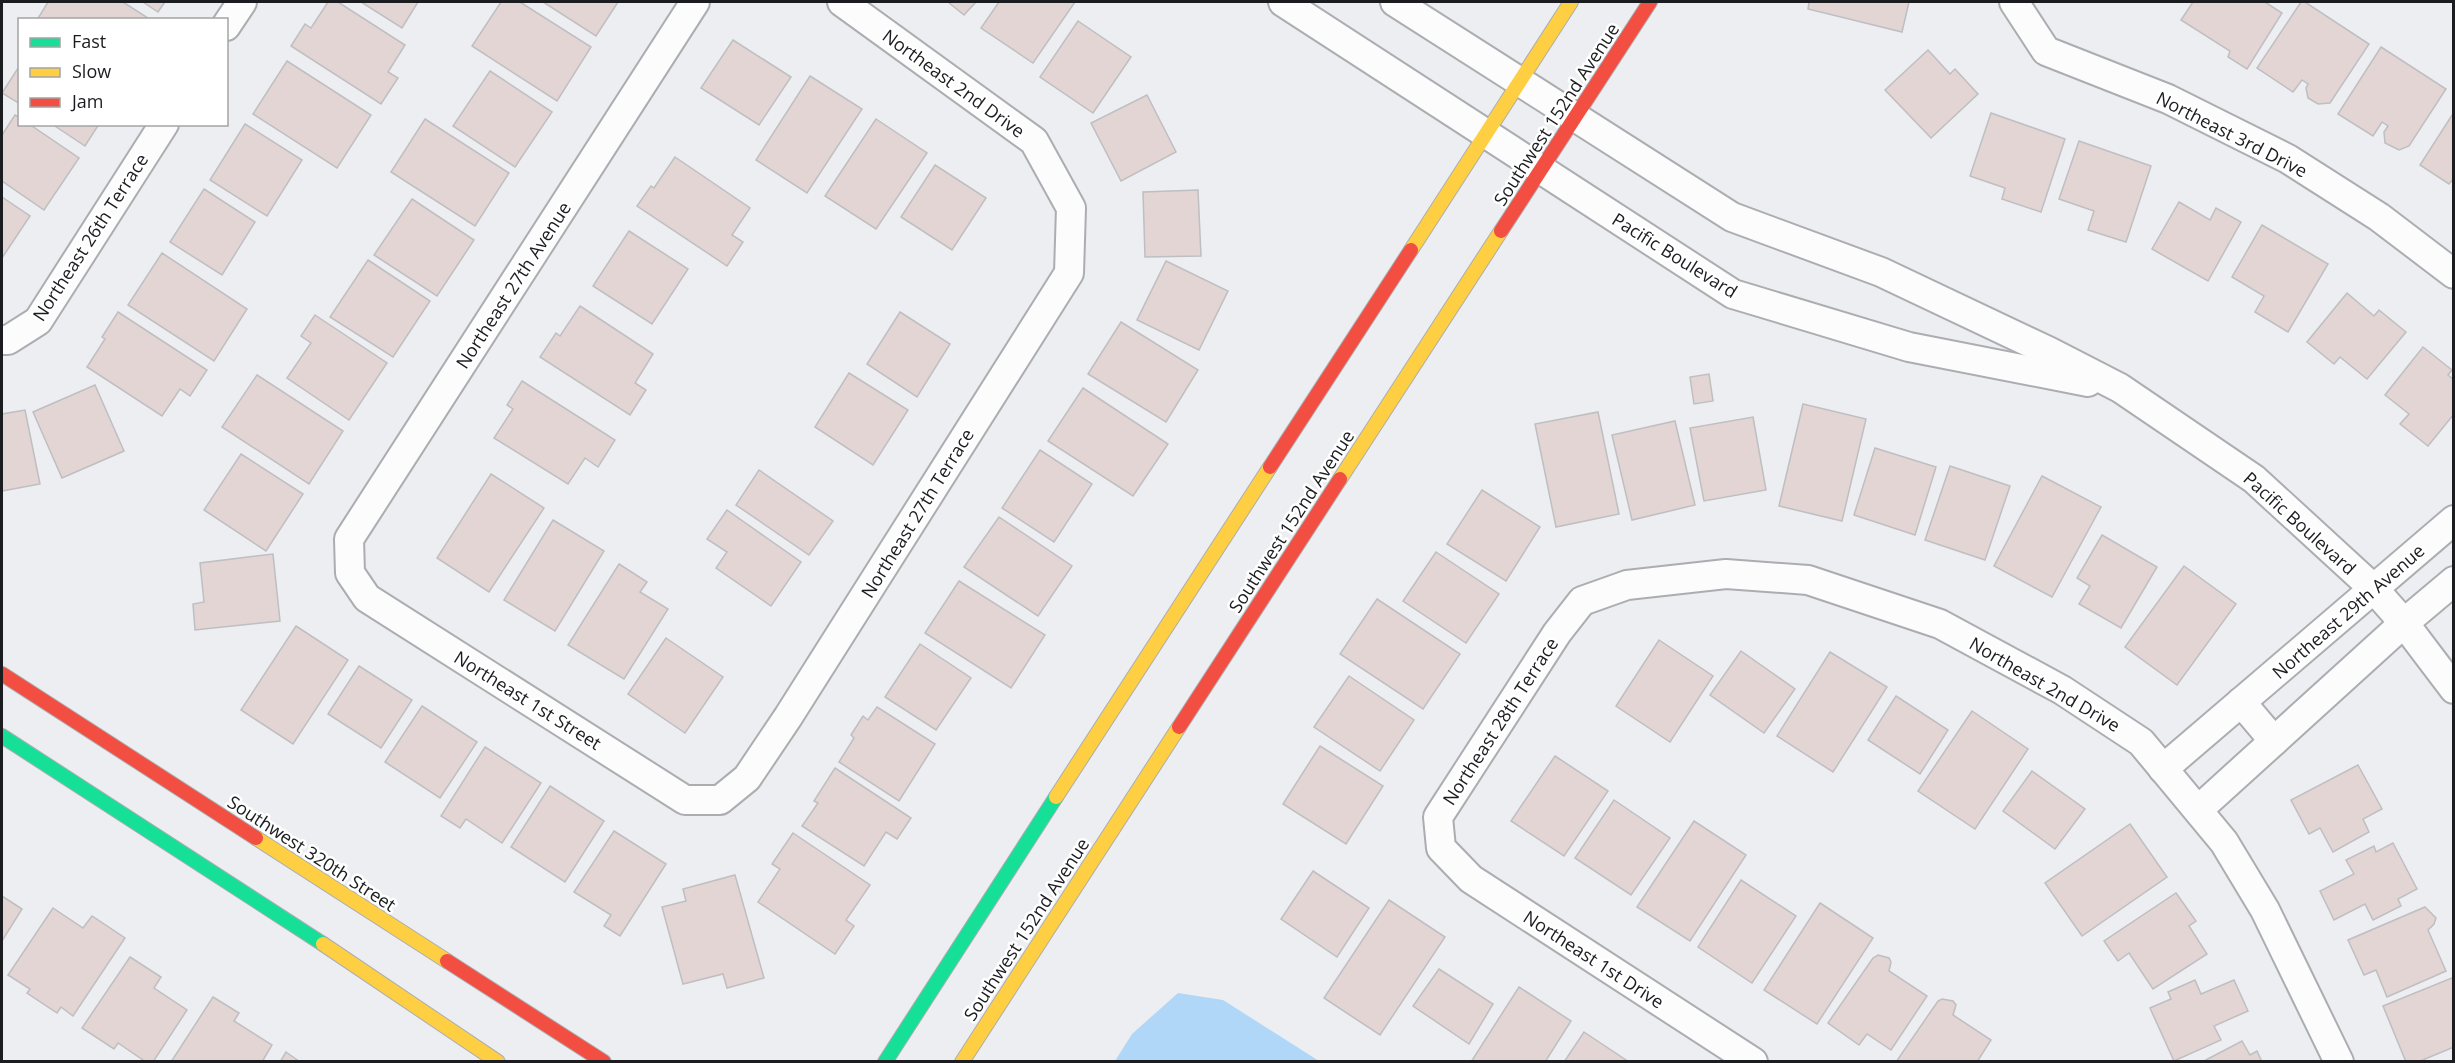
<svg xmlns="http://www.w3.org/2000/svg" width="2455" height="1063" viewBox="0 0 2455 1063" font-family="'Open Sans',sans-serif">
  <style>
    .water { fill: #b0d7f8 }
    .building { fill: #e2d5d4; stroke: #bfbec0; stroke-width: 1.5 }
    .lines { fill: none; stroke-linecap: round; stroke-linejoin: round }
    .street-casing { stroke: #acadb0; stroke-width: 32 }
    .fast-casing { stroke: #acadb0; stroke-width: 16 }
    .slow-casing { stroke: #acadb0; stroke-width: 16 }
    .jam-casing { stroke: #acadb0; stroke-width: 16 }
    .street { stroke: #fcfcfd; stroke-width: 28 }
    .fast { stroke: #16e098; stroke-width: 14 }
    .slow { stroke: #ffcf43; stroke-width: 14 }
    .jam { stroke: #f24e42; stroke-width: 14 }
    .labels { text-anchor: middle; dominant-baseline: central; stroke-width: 5; stroke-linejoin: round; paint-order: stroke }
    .street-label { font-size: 18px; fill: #1b1c1f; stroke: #fff }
  </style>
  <rect width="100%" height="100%" fill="#eceef2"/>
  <!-- water -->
  <path class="water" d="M1178,993l45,7 96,61h-204l17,-27z"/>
  <!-- building -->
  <g class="building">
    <path d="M48,2h75l28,18h-114z"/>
    <path d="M143,2h22l-7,10z"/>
    <path d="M328,2h10l67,43 -17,27 10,6 -17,26 -90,-58 14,-22 6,4z"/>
    <path d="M361,2h57l-16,26z"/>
    <path d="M501,2h19l71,45 -34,54 -85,-55z"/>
    <path d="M543,2h75l-22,34z"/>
    <path d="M948,2h28l-12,13z"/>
    <path d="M999,2h76l-42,61 -52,-35z"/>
    <path d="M1809,2h100l-7,30 -94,-23z"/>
    <path d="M2193,2h72l17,11 -35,56 -19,-12 2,-6 -49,-31z"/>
    <path d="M2301,2h4l64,42 -39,59 -12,1 -10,-6 -2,-10 2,-4 -6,-4 -9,12 -36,-24z"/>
    <path d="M1078,21l53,36 -38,56 -53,-36z"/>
    <path d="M733,40l58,37 -32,48 -58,-37z"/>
    <path d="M2381,47l65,42 -37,57 -10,4 -14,-7 -1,-11 4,-6 -6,-4 -9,14 -35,-22z"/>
    <path d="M1928,50l22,24 5,-5 23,25 -47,44 -46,-48z"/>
    <path d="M287,61l84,54 -34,53 -84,-54z"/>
    <path d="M20,65v39l-18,-11z"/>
    <path d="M490,71l62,41 -37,55 -62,-41z"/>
    <path d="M810,76l52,33 -55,84 -51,-33z"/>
    <path d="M1147,95l29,57 -55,29 -30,-58z"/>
    <path d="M2454,112v66l-5,6 -29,-19z"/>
    <path d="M1991,113l74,26 -24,73 -39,-13 3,-11 -35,-12z"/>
    <path d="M15,115l5,3v6h9l50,34 -35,52 -42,-29v-46z"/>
    <path d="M425,119l84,54 -34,53 -84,-54z"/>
    <path d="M876,119l51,34 -51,76 -51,-33z"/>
    <path d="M52,124h47l-14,22z"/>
    <path d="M245,124l57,36 -35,56 -57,-36z"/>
    <path d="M2079,141l72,25 -25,76 -38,-12 6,-19 -35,-12z"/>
    <path d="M675,157l75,51 -18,27 11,7 -16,24 -90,-60 14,-20 3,2z"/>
    <path d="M935,165l51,33 -34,52 -51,-33z"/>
    <path d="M204,189l51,33 -33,53 -52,-33z"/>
    <path d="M1198,190l3,66 -56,1 -2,-65z"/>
    <path d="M2,197l28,19 -28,42z"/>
    <path d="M412,199l62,41 -37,56 -63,-41z"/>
    <path d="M2179,202l31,18 6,-12 25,14 -33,59 -56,-32z"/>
    <path d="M2262,225l66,39 -40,68 -33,-20 9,-16 -32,-19z"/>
    <path d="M629,231l59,38 -36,55 -59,-38z"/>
    <path d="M162,253l85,56 -33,52 -86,-56z"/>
    <path d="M368,260l62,41 -37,56 -63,-40z"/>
    <path d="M1166,261l62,30 -29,59 -62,-30z"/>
    <path d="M2347,293l27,23 5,-6 27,22 -39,47 -27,-22 -6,7 -27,-22z"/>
    <path d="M580,306l73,48 -18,29 11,7 -16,25 -90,-58 16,-24 4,3z"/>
    <path d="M118,312l89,58 -17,26 -10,-7 -18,27 -75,-49 18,-28 -3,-2z"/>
    <path d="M900,312l50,32 -33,53 -50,-33z"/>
    <path d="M315,315l72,48 -38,57 -62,-42 24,-35 -10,-7z"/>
    <path d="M1121,322l77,48 -32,52 -78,-48z"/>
    <path d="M2423,347l29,23 -4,5 6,5v34l-26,32 -28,-22 9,-10 -24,-19z"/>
    <path d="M849,373l59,37 -35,55 -58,-38z"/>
    <path d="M1709,374l4,27 -19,3 -4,-27z"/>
    <path d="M257,375l86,56 -34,53 -87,-57z"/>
    <path d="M522,381l93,59 -17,27 -13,-9 -17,26 -74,-46 19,-29 -6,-4z"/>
    <path d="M95,385l29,66 -62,27 -29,-66z"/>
    <path d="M1083,388l85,56 -35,52 -85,-55z"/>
    <path d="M1803,404l63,15 -24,102 -63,-15z"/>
    <path d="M25,410l15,74 -38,7v-77z"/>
    <path d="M1598,412l21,102 -63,13 -21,-103z"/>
    <path d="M1753,417l13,73 -62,11 -14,-73z"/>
    <path d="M1675,421l20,84 -63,15 -20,-85z"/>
    <path d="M1875,448l61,19 -21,68 -61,-20z"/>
    <path d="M1040,450l52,34 -38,58 -52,-34z"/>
    <path d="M241,454l62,40 -37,57 -62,-41z"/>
    <path d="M1950,466l60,20 -25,74 -60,-20z"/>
    <path d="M759,470l74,51 -24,34 -73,-50z"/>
    <path d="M491,474l53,34 -55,84 -52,-34z"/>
    <path d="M2042,476l59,31 -49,90 -58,-31z"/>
    <path d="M1482,490l58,37 -34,54 -59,-37z"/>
    <path d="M727,510l74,52 -30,44 -55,-38 11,-16 -20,-13z"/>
    <path d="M999,517l73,49 -34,50 -74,-49z"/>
    <path d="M553,520l51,31 -49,80 -51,-31z"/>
    <path d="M2102,535l55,32 -36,61 -42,-24 11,-18 -13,-8z"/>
    <path d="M1436,552l63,42 -33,49 -63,-42z"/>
    <path d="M273,554l7,67 -85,9 -2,-26 11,-2 -4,-39z"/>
    <path d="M619,564l28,18 -7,10 28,17 -44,70 -56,-34z"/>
    <path d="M2184,566l52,38 -59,81 -52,-38z"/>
    <path d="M959,581l86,54 -34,53 -86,-55z"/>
    <path d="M1377,599l83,55 -37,55 -83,-55z"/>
    <path d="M296,626l52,34 -55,84 -52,-34z"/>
    <path d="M666,638l57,39 -38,56 -57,-39z"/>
    <path d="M1659,640l54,36 -43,66 -54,-36z"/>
    <path d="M920,644l51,34 -35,52 -51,-33z"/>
    <path d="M1741,651l54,38 -31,44 -54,-38z"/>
    <path d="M1830,652l57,35 -54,85 -56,-36z"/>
    <path d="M359,666l53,34 -31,48 -53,-34z"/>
    <path d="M1349,676l65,44 -34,51 -66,-44z"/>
    <path d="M1896,696l52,34 -28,44 -52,-34z"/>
    <path d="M422,706l55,36 -37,56 -55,-36z"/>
    <path d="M877,707l58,37 -36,57 -60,-39 15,-24 -3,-3 12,-19 5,4z"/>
    <path d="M1972,711l56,38 -53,80 -57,-38z"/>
    <path d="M1320,746l63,40 -37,58 -63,-40z"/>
    <path d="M485,747l56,36 -39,60 -36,-24 -6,9 -19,-12z"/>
    <path d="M1555,756l53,35 -44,65 -53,-35z"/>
    <path d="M2358,765l24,44 -19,10 6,13 -36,20 -13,-24 -11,6 -18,-34z"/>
    <path d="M835,768l76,50 -14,21 -11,-7 -22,34 -62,-40 16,-23 -4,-2z"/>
    <path d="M2032,771l53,38 -30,40 -52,-38z"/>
    <path d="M550,786l54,35 -39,61 -54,-35z"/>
    <path d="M1614,800l56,38 -39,57 -56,-37z"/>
    <path d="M1694,821l52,34 -56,86 -53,-34z"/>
    <path d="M2130,824l37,53 -85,59 -37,-53z"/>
    <path d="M614,831l52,33 -46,72 -16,-10 7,-11 -37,-23z"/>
    <path d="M793,833l77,52 -24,35 8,6 -19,28 -77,-52 22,-33 -8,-5z"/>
    <path d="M2393,843l24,46 -19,10 3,7 -28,14 -8,-16 -31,16 -14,-29 34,-17 -8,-14 28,-14 2,6z"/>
    <path d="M1313,871l56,37 -32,49 -56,-38z"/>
    <path d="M735,875l29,103 -37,10 -4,-14 -40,10 -21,-77 24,-6 -3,-12z"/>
    <path d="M1741,880l55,36 -44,67 -54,-36z"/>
    <path d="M2176,893l20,28 -7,5 18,28 -54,35 -24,-36 -11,8 -14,-20z"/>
    <path d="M2,896l20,13 -20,32z"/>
    <path d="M1389,900l56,37 -65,98 -56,-37z"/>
    <path d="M1820,903l53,35 -56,86 -53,-34z"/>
    <path d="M2425,907l11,11 -2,6 -6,6 18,41 -59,26 -11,-27 -12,5 -16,-35z"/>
    <path d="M53,908l30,20 9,-12 33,22 -52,78 -12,-9 -4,6 -30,-20 3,-4 -22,-14z"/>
    <path d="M1878,955l11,3 2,4 -2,9 38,25 -36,54 -24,-16 -8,11 -31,-22 45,-65z"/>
    <path d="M130,957l31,20 -7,11 33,22 -34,52h-7l-28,-19 -4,6 -32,-21z"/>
    <path d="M1439,969l54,35 -24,40 -56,-38z"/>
    <path d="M2454,977v70l-36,15h-12l-23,-56z"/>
    <path d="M2195,980l6,14 33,-14 14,31 -34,15 7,14 -47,21 -24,-53 21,-9 -3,-7z"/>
    <path d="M1519,987l52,34 -26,41h-74z"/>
    <path d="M213,997l26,16 -5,8 38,24 -10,17h-91z"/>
    <path d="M1942,999l11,2 3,4 -3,10 38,25 -14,22h-81l42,-61z"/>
    <path d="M1584,1032l45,30h-65z"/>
    <path d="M2242,1041l8,14 7,-4 5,11h-60z"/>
    <path d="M286,1052l14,10h-20z"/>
  </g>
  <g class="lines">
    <!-- street casing -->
    <g class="street-casing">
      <g id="street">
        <path d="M695,2l-346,537 1,34 17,25 318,202h35l27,-22 41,-61 281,-444 2,-65 -37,-67 -192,-139"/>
        <path d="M1283,2l450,292 176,53 179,35"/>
        <path d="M1395,2l337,215 149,55 169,80 70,36 134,91 120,110 30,34 50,66"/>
        <path d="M2014,2l32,49 122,48 120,60 91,58 75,57"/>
        <path d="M226,26l16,-24"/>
        <path d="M2,340h6l30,-19 126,-197"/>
        <path d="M2241,702l33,39"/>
        <path d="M2163,769l291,-249"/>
        <path d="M2198,810l206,-187 50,-42"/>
        <path d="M1753,1062l-282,-183 -30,-31 -3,-31 119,-184 25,-32 45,-16 99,-11 82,6 132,44 122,66 79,52 83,100 41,68 74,152"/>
      </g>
    </g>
    <!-- fast casing -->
    <g class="fast-casing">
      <g id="fast">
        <path d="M2,736l321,208"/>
        <path d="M885,1062l171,-265"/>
      </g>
    </g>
    <!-- slow casing -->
    <g class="slow-casing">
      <g id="slow">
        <path d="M1411,250l160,-248"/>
        <path d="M1340,479l161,-248"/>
        <path d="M1056,797l214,-330"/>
        <path d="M256,838l191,123"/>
        <path d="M323,944l175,118"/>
        <path d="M962,1062l217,-335"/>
      </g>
    </g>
    <!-- jam casing -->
    <g class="jam-casing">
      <g id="jam">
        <path d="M1501,231l149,-229"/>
        <path d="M1270,467l141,-217"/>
        <path d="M2,674l254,164"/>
        <path d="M1179,727l161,-248"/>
        <path d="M447,961l157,101"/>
      </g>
    </g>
    <!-- street -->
    <use href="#street" class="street"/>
    <!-- fast -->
    <use href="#fast" class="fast"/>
    <!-- slow -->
    <use href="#slow" class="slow"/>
    <!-- jam -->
    <use href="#jam" class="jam"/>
  </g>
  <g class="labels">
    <!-- street labels -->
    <g class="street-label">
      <text transform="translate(954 83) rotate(36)">Northeast 2nd Drive</text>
      <text transform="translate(1556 114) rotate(-57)">Southwest 152nd Avenue</text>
      <text transform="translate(2232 134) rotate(27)">Northeast 3rd Drive</text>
      <text transform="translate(90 237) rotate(-57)">Northeast 26th Terrace</text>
      <text transform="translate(1675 255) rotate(32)">Pacific Boulevard</text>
      <text transform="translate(513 285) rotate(-57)">Northeast 27th Avenue</text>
      <text transform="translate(917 513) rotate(-58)">Northeast 27th Terrace</text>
      <text transform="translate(1291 521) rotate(-57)">Southwest 152nd Avenue</text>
      <text transform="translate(2300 523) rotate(42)">Pacific Boulevard</text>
      <text transform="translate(2348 611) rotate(-41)">Northeast 29th Avenue</text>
      <text transform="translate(2045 684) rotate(30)">Northeast 2nd Drive</text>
      <text transform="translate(528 700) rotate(32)">Northeast 1st Street</text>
      <text transform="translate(1500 721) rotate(-57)">Northeast 28th Terrace</text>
      <text transform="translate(312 853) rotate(33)">Southwest 320th Street</text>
      <text transform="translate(1026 929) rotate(-57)">Southwest 152nd Avenue</text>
      <text transform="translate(1594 959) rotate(33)">Northeast 1st Drive</text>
    </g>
  </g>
  <!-- border -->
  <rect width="2455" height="1063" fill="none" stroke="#1b1c1f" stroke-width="6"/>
  <!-- legend -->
  <rect x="18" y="18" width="210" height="108" fill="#ffffff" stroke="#a4a4a5" stroke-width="1.5"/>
  <rect x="30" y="38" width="30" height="9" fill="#16e098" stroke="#a4a4a5" stroke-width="1.5"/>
  <text x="72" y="48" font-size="18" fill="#1b1c1f">Fast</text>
  <rect x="30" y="68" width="30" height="9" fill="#ffcf43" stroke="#a4a4a5" stroke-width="1.5"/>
  <text x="72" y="78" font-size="18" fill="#1b1c1f">Slow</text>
  <rect x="30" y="98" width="30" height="9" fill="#f24e42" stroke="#a4a4a5" stroke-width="1.5"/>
  <text x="72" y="108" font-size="18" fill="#1b1c1f">Jam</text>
</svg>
